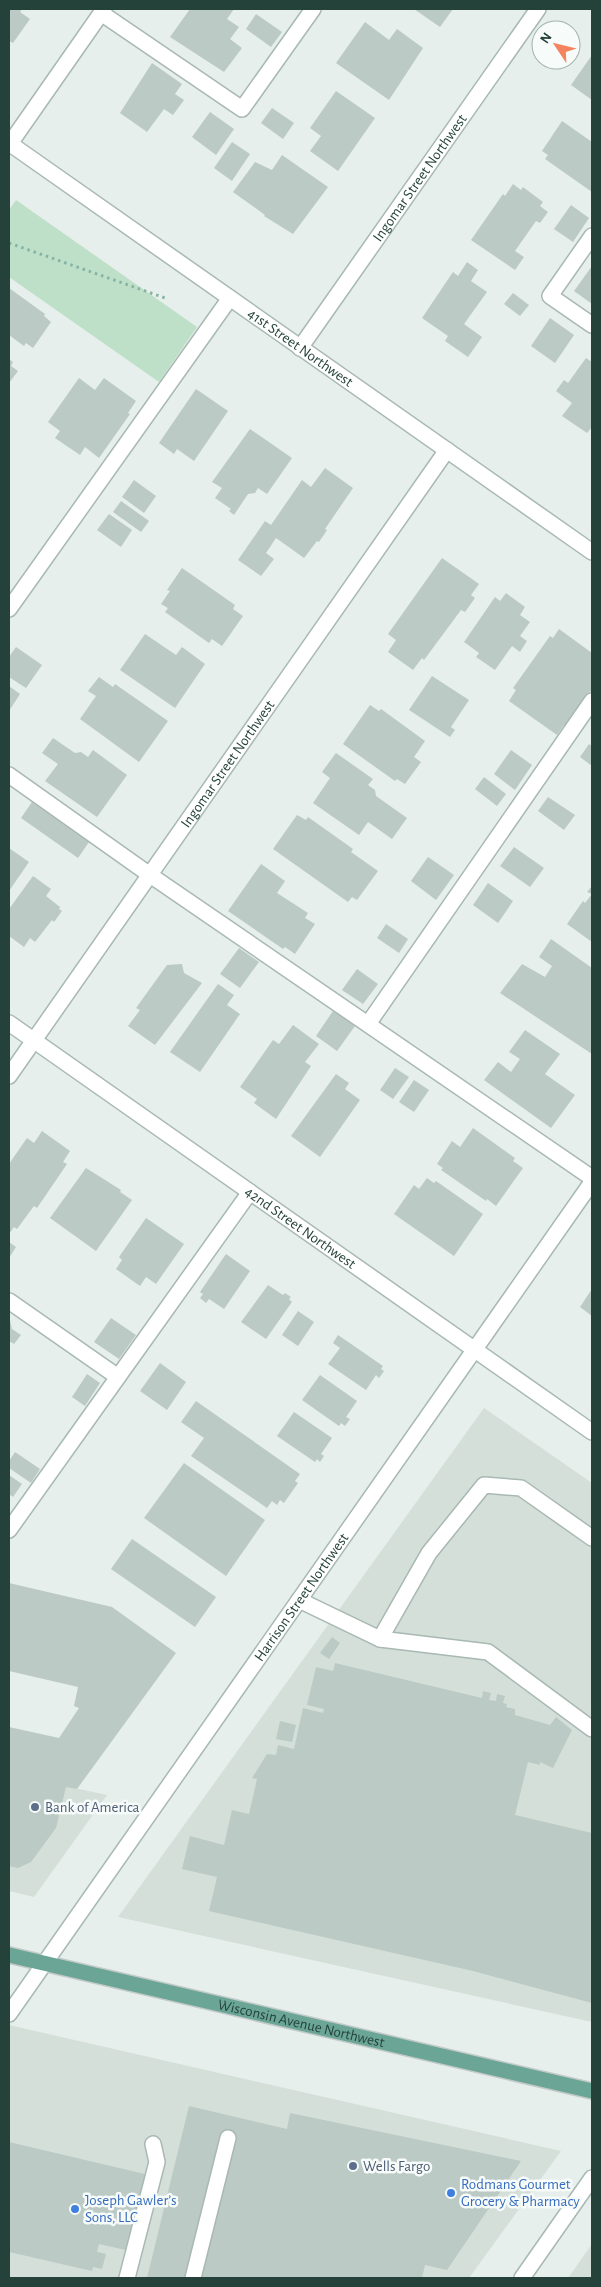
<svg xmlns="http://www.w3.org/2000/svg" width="601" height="2287" viewBox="0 0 601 2287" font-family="'Alegreya Sans',sans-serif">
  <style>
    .built { fill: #d4dfda }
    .green { fill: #bfe0c8 }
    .building { fill: #bbcac4 }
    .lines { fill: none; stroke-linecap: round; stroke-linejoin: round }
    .lane-casing { stroke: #a8b8b2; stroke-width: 18 }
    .street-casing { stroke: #a8b8b2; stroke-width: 18 }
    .primary-casing { stroke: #c2cac8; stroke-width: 18 }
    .path { stroke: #86b3a5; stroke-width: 3; stroke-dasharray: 2.5 4; stroke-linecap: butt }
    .lane { stroke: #fff; stroke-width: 15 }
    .street { stroke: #fff; stroke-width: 15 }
    .primary { stroke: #6aa596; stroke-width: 15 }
    .service-dot { fill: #5c6f8a; stroke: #f7fbf9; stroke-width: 2 }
    .shop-dot { fill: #3f7fe0; stroke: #f7fbf9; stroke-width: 2 }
    .labels { text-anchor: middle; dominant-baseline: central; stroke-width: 5; stroke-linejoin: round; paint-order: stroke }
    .street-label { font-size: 15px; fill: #24423a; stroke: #f7fbf9 }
    .service-label { font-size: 15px; fill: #4e5e75; stroke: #f7fbf9; text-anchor: start }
    .shop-label { font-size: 15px; fill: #366cbe; stroke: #f7fbf9; text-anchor: start }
  </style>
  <rect width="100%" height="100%" fill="#e6efeb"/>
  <!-- built -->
  <g class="built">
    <path d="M484,1408l108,75v539l-474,-105z"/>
    <path d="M9,1774l98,21 -73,102 -25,-6z"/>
    <path d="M9,2025l552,126 -92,127h-460z"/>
    <path d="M592,2244v34h-24z"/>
  </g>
  <!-- green -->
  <path class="green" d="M16,200l181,127 -38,55 -150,-105v-67z"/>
  <!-- building -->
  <g class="building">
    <path d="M9,9h13l-2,3 10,7 -17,24 -4,-2z"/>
    <path d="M190,9h44l-7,10 12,8 -9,12 12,9 -18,24 -54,-35z"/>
    <path d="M414,9h39l-13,18z"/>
    <path d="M256,14l26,18 -11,15 -25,-18z"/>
    <path d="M365,22l24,18 8,-11 26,19 -34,52 -53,-37z"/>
    <path d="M592,55v45l-21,-15z"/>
    <path d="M152,63l30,21 -7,10 9,6 -11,15 -9,-6 -17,23 -27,-19z"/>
    <path d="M336,91l39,27 -37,53 -28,-20 11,-15 -11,-8z"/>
    <path d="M272,108l22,15 -11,16 -22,-16z"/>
    <path d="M210,112l24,17 -18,26 -24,-18z"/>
    <path d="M562,121l30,21v50l-47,-33 3,-4 -6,-4z"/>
    <path d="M232,142l18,12 -18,27 -18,-13z"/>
    <path d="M282,155l46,32 -35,47 -29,-18 1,-1 -32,-23 22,-30 17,8z"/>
    <path d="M513,184l8,6 2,-3 20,15 -3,4 8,6 -8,11 -4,-2 -21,30 9,6 -9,13 -44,-30 32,-46 2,2z"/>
    <path d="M571,205l18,13 -16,24 -19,-13z"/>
    <path d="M467,262l11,8 -7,11 16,11 -23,32 18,13 -14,20 -23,-16 3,-5 -26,-18 31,-46 5,4z"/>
    <path d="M592,266v38l-18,-13z"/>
    <path d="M9,288l36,26 -1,2 7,6 -18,26 -7,-5 -2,3 -15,-11z"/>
    <path d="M513,293l16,12 -9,11 -16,-12z"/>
    <path d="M550,318l24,17 -19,28 -24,-17z"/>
    <path d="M586,358l6,4v65l-5,6 -25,-17 10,-13 -16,-12 8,-11 4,3z"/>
    <path d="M9,359l4,3 -2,4 7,5 -9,12z"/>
    <path d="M79,378l16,12 9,-12 32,23 -8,12 2,1 -31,44 -14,-11 -5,8 -25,-17 5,-7 -12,-9z"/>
    <path d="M196,389l32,22 -34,50 -17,-12 -3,5 -15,-11z"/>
    <path d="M250,429l42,29 -25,36 -9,-6 -3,5 -7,1 -14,21 -5,-4 2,-2 -16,-11 7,-10 -10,-6z"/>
    <path d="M325,468l28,20 -28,41 2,1 -8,12 -2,-1 -13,17 -28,-20 -10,15 8,6 -13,17 -23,-16 27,-39 6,4 31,-45 9,7z"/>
    <path d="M134,480l22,16 -12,17 -22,-16z"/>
    <path d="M121,501l28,20 -8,11 -28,-20z"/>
    <path d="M109,514l23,16 -11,17 -24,-17z"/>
    <path d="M442,558l37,26 -8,11 4,3 -10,14 -4,-2 -37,50 -2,-2 -9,12 -25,-18 8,-12 -8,-6z"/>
    <path d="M182,568l53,37 -2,4 10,7 -21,30 -10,-7 -3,4 -44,-31 3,-4 -7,-4 9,-13 -3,-1z"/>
    <path d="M506,593l19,14 -5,8 10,7 -10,14 7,5 -7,11 -8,-6 -17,24 -19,-13 3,-4 -15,-11 31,-45 5,4z"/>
    <path d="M559,629l33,24v36l-26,37 -2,-1 -7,10 -48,-34 7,-11 -3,-2 37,-52 3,2z"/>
    <path d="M145,634l31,21 6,-8 23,17 -30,44 -55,-38z"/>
    <path d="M16,647l26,18 -16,23 -17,-11v-20z"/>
    <path d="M432,676l37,24 -18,27 4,3 -5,7 -41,-27z"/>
    <path d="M99,677l14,10 2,-3 53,37 -29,41 -59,-43 16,-23 -8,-5z"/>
    <path d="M9,686l11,8 -11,17z"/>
    <path d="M370,705l9,6 2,-2 44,32 -11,16 7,5 -16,22 -8,-5 -2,2 -52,-37z"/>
    <path d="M53,738l22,15 6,-1 7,5 5,-7 34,25 -30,42 -52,-36 13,-17 -16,-11z"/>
    <path d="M589,744l3,2v20l-12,-9z"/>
    <path d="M511,750l21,15 -17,25 -21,-16z"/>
    <path d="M336,753l37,26 -5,6 7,5 1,6 31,22 -15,21 -24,-17 -9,13 -46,-32 17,-25 -8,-6z"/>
    <path d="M484,777l22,17 -9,12 -22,-17z"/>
    <path d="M548,797l27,18 -11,15 -26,-19z"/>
    <path d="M32,802l57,40 -11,16 -57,-40z"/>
    <path d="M297,815l9,5 2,-3 45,32 -2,3 27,19 -21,29 -5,-3 -4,5 -75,-53z"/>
    <path d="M514,847l30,21 -14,19 -30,-21z"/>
    <path d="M9,848l20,14 -20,29z"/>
    <path d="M428,857l26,18 -18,25 -25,-19z"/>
    <path d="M261,864l24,17 -8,12 31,20 -3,5 10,6 -20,30 -10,-7 -2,2 -55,-38z"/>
    <path d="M33,876l18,13 -5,7 14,11 -1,2 3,2 -8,11 -2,-2 -17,22 -5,-4 -6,9 -15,-11v-27z"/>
    <path d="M488,883l25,18 -15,22 -25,-18z"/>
    <path d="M592,886v56l-25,-18 16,-23 2,2 7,-9 -5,-2z"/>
    <path d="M386,924l22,15 -9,14 -22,-15z"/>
    <path d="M551,939l41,29v86l-92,-61 22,-29 23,13 7,-11 -13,-9z"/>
    <path d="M239,948l20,14 -19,26 -20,-14z"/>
    <path d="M182,964l2,9 18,10 -47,62 -27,-19 12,-16 -4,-2 31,-43z"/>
    <path d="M357,969l21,15 -15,20 -21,-14z"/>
    <path d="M218,984l16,11 -7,10 13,9 -40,58 -30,-20z"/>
    <path d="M333,1011l22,15 -18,25 -21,-15z"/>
    <path d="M293,1025l26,19 -14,18 6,4 -35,53 -22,-16 3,-4 -17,-12 33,-47 6,4z"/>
    <path d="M525,1030l35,24 -15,20 30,21 -24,33 -67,-48 14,-18 13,10 9,-13 -11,-7z"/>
    <path d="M395,1068l14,9 -16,22 -13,-9z"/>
    <path d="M336,1074l13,9 -4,6 15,11 -40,57 -29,-21z"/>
    <path d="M414,1080l15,10 -15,22 -15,-10z"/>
    <path d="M473,1128l42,30 -2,3 10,7 -27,38 -9,-7 -1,2 -45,-31 2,-2 -6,-4 15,-23 8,6z"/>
    <path d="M42,1131l28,20 -7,11 4,2 -30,44 -3,-2 -17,23 -3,-2 -5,7v-70l18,-26 7,5z"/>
    <path d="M86,1168l35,22 -1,2 12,8 -36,51 -46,-33z"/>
    <path d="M427,1178l7,5 2,-2 47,33 -29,42 -60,-42 20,-29 5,4z"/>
    <path d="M146,1218l38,26 -28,40 -10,-7 -6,9 -24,-17 6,-9 -3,-3z"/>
    <path d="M9,1242l7,5 -7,11z"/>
    <path d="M226,1254l24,17 -26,38 -15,-10 -3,4 -6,-5 3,-4 -3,-2z"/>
    <path d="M268,1285l15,10 2,-2 6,4 -2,2 3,3 -26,37 -25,-17z"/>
    <path d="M592,1289v27l-12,-9z"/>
    <path d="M298,1311l16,11 -16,24 -16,-11z"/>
    <path d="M9,1316l3,13 9,6 -7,9 -5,-3z"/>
    <path d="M111,1318l25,17 -17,24 -25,-17z"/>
    <path d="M338,1335l45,31 -2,3 3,2 -5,7 -3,-3 -10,15 -38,-26 12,-16 -7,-5z"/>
    <path d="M160,1363l26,19 -19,28 -27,-19z"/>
    <path d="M87,1374l13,9 -15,23 -13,-9z"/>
    <path d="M320,1375l37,26 -11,16 4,2 -5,7 -4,-3 -2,3 -37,-26z"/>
    <path d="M196,1401l104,73 -5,7 3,2 -14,20 -4,-3 -3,5 -5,-4 -5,7 -76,-52 13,-18 -23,-16z"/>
    <path d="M294,1412l38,26 -11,16 3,2 -4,6 -3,-3 -2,3 -38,-26z"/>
    <path d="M15,1452l25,17 -9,14 -22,-15v-7z"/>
    <path d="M184,1463l81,57 -39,56 -82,-58z"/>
    <path d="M9,1475l13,9 -9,13 -4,-3z"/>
    <path d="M132,1539l84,58 -21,30 -84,-58z"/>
    <path d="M9,1583l103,24 64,46 -99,136 -11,-2 -10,41 -25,34 -13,6 -9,-2v-139l50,11 20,-30 -5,-2 4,-19 -69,-16z"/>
    <path d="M332,1637l8,6 -11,16 -9,-6z"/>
    <path d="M335,1663l147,35 1,-7 8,2 -2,7 7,1 1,-7 8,2 -2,7 4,1 -1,3 9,2v6l35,10 6,-8 16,13 -19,38 -13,-6v3l-12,-3 -13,53 77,18v170l-119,-32 -264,-60 8,-34 -35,-8 8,-33 34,9 8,-35 17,4 8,-35 -5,-1 15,-24 9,1 2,-10 16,4 9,-41 20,5 1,-4 -17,-4 9,-38 17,4z"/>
    <path d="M280,1721l16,4 -4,17 -16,-3z"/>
    <path d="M189,2106l98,23 3,-16 231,48 -74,109 -22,-5 -3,13h-275z"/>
    <path d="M9,2142l140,33 -19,76 -31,-7 -2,8 9,2 -4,15 -9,-2 -1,4 -83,-19z"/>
  </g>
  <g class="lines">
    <!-- lane casing -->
    <g class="lane-casing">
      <g id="lane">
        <path d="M101,13l141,96 71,-100"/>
        <path d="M592,236l-42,60 42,29"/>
        <path d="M9,609l221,-311"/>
        <path d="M9,775l141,100 442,303"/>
        <path d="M368,1024l224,-323"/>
        <path d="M9,1301l109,76 132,-185"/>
        <path d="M9,1530l109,-153"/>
        <path d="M299,1600l81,39 108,13 104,77"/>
        <path d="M380,1639l49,-86 55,-68 37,3 71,50"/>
        <path d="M127,2278l30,-116 -4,-18"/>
        <path d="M193,2278l35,-140"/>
      </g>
    </g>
    <!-- street casing -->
    <g class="street-casing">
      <g id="street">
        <path id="s1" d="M9,143l583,409"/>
        <path d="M9,145l95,-136"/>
        <path id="s2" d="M300,348l238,-339"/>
        <path id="s3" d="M9,1023l583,409"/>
        <path id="s4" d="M9,1076l438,-626"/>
        <path id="s5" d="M9,2014l583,-832"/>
        <path d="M522,2278l70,-100"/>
      </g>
    </g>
    <!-- primary casing -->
    <g class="primary-casing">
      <g id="primary">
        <path id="s6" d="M9,1955l583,136"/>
      </g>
    </g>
    <!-- path -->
    <path class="path" d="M9,243l159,56"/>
    <!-- lane -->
    <use href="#lane" class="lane"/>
    <!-- street -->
    <use href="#street" class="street"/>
    <!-- primary -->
    <use href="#primary" class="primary"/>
  </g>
  <!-- markers -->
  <g class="service-dot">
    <circle cx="35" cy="1807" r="5"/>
    <circle cx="353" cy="2166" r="5"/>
  </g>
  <g class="shop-dot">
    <circle cx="451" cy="2193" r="5"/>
    <circle cx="75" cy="2209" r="5"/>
  </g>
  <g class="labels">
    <!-- street labels -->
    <g class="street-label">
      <text stroke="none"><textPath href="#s2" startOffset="208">Ingomar Street Northwest</textPath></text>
      <text stroke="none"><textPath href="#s1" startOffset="356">41st Street Northwest</textPath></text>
      <text stroke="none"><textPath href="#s4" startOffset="381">Ingomar Street Northwest</textPath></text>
      <text stroke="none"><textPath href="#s3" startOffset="356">42nd Street Northwest</textPath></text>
      <text stroke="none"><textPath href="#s5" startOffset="509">Harrison Street Northwest</textPath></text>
      <text stroke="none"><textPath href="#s6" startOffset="300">Wisconsin Avenue Northwest</textPath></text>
    </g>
    <!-- service labels -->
    <g class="service-label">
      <text x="45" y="1807">Bank of America</text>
      <text x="363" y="2166">Wells Fargo</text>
    </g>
    <!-- shop labels -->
    <g class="shop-label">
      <text x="461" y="2184">Rodmans Gourmet<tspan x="461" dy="17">Grocery &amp; Pharmacy</tspan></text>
      <text x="85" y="2200">Joseph Gawler’s<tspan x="85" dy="17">Sons, LLC</tspan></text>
    </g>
  </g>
  <!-- border -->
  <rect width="601" height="2287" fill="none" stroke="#24423a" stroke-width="20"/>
  <!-- north arrow -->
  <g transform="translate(556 45) rotate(305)"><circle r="24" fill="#f7fbf9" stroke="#a3b1ad"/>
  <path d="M0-4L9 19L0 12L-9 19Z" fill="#f4845f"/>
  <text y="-8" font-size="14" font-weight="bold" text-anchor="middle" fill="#24423a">N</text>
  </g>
</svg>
